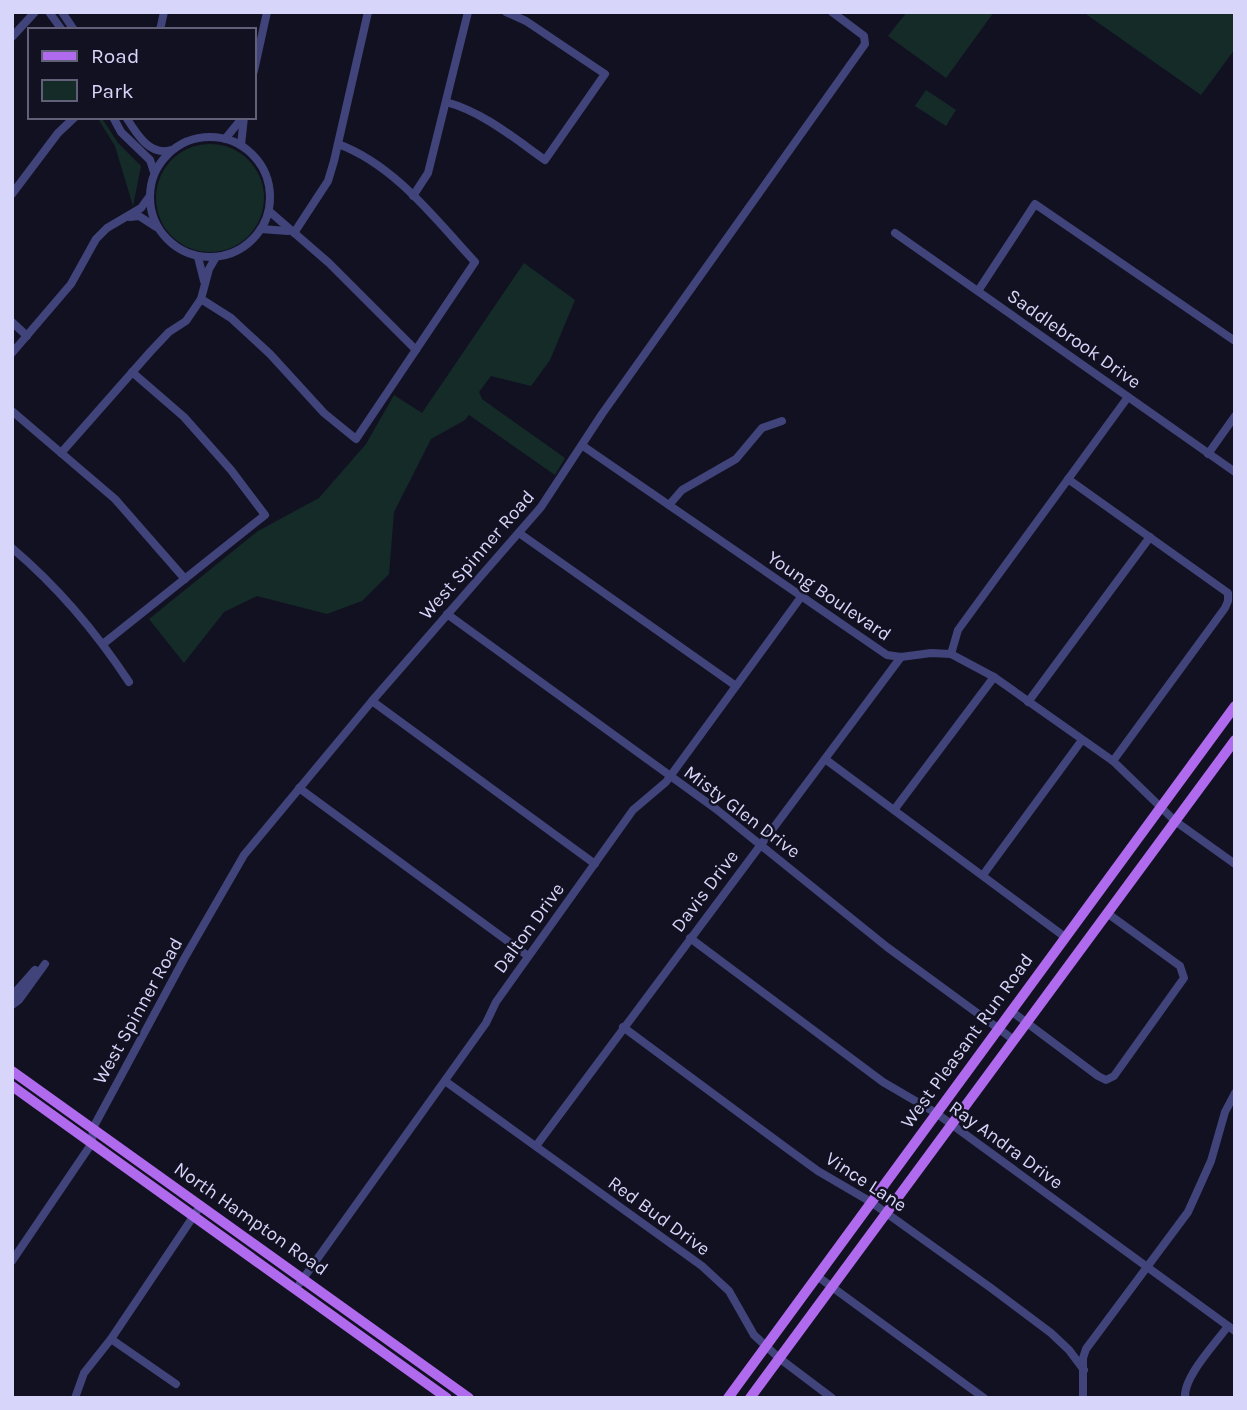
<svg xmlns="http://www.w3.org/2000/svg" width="1247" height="1410" viewBox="0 0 1247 1410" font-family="Karla,sans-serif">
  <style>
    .green { fill: #142b28 }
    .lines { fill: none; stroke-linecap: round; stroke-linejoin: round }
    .minor { stroke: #41447b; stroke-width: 8 }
    .major { stroke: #b06aed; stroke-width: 10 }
    .labels { text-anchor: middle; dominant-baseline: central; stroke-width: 5; stroke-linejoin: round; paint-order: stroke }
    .street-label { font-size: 19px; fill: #d7d6fa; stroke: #121122 }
  </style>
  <rect width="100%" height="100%" fill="#121122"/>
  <!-- green -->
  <g class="green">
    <path d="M907,12h87l-48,66 -58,-42z"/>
    <path d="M1083,12h152v37l-34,46z"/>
    <path d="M926,90l30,20 -10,16 -31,-20z"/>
    <path d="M97,117h4l17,26 23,23 -8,40 -18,-60z"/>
    <circle cx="210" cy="198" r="54"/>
    <path d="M524,263l51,37 -25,60 -19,26 -40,-10 -12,16 3,7 83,59 -10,17 -86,-60 -4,5 -34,19 -37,73 -5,62 -27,27 -35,13 -70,-18 -33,16 -40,51 -35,-44 109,-88 61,-33 47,-54 28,-49 28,18z"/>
  </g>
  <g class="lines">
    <!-- minor -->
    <g class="minor">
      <path d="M49,12l13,18"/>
      <path d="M62,12l12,18"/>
      <path d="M160,30l4,-18"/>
      <path d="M12,37l23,-25"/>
      <path d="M254,71l13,-59"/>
      <path d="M446,102c37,10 68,36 99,58l60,-86 -79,-53 -20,-9"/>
      <path d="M113,117l8,15 29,28 4,12"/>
      <path d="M126,117c10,16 24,40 45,33"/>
      <circle cx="210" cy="197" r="60"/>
      <path d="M225,139l18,-22"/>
      <path d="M241,145l3,-28"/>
      <path d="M12,194l46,-61 17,-16"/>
      <path d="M413,196l15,-23 40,-161"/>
      <path d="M269,211l60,52 87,87"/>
      <path d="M130,217l9,-1 17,11"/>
      <path d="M261,229l27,2"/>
      <path d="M294,233l34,-52 6,-20 34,-149"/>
      <path d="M895,233l340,239"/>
      <path d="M198,257l6,24"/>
      <path d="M978,291l57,-87 200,137"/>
      <path d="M201,299l30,19 39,36 54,59 32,26 119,-177c-40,-43 -80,-97 -137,-118"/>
      <path d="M12,322l15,14"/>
      <path d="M12,353l59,-69 25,-45 11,-11 34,-20 8,-11"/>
      <path d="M12,411l103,88 70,80"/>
      <path d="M583,446l304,209 14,2 30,-4 20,1 43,23 119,84 62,60 60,43"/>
      <path d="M61,453l90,-102 18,-19 17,-11 15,-22 8,-30 7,-12"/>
      <path d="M1208,454l27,-38"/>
      <path d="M1068,479l160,114v8l-3,7 -112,153"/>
      <path d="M669,505l13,-15 54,-31 26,-31 20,-7"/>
      <path d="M519,533l217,153"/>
      <path d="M12,548c46,39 84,84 117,134"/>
      <path d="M447,614l269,195 171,138 127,93"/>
      <path d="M103,644l162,-129 -34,-45 -47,-53 -52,-45"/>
      <path d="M951,654l7,-24 170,-233"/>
      <path d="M372,701l223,163"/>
      <path d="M1028,702l122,-165"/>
      <path d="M825,759l240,178"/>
      <path d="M299,788l229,168"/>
      <path d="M894,810l100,-133"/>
      <path d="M983,875l99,-135"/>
      <path d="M690,938l193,144 53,31 299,218"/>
      <path d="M12,996l23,-26"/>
      <path d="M12,1005l7,-5 26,-36"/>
      <path d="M1011,1011l87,65 8,4 8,-4 70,-98 -4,-12 -73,-53"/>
      <path d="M623,1027l162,120 33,24 53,31 120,86 60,45 18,17 15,20"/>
      <path d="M445,1081l257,185 27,25 25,44 25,23 53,40"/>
      <path d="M536,1146l365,-489"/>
      <path d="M12,1261l80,-118 1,-15 91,-169 60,-104 128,-154 169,-194 61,-93 263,-370 -1,-8 -32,-24"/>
      <path d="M817,1276l167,122"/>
      <path d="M300,1283l186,-260 10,-21 137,-192 33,-28 135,-185"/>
      <path d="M111,1339l65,45"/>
      <path d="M75,1398l9,-25 27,-34 90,-134"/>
      <path d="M1083,1398v-40l3,-9 102,-137 23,-51 14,-49 10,-19"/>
      <path d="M1185,1398c-2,-21 31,-55 43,-72"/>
    </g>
    <!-- major -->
    <g class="major">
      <path d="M12,1071l457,327"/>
      <path d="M12,1086l435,312"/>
      <path d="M728,1398l507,-692"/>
      <path d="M750,1398l485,-658"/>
    </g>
  </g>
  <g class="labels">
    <!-- street labels -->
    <g class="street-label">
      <text transform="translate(1074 339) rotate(35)">Saddlebrook Drive</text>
      <text transform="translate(477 555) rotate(-49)">West Spinner Road</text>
      <text transform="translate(829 596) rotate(34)">Young Boulevard</text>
      <text transform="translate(742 812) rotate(37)">Misty Glen Drive</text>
      <text transform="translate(705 891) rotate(-53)">Davis Drive</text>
      <text transform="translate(529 928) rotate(-54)">Dalton Drive</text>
      <text transform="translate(138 1011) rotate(-61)">West Spinner Road</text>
      <text transform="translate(967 1041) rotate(-54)">West Pleasant Run Road</text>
      <text transform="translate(1006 1145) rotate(36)">Ray Andra Drive</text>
      <text transform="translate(866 1182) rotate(33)">Vince Lane</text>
      <text transform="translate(659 1216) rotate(36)">Red Bud Drive</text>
      <text transform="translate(251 1219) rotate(35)">North Hampton Road</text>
    </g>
  </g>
  <!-- border -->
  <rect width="1247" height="1410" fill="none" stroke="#d7d6fa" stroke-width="28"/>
  <!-- legend -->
  <rect x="28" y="28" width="228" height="91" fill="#121122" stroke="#616078" stroke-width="2"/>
  <rect x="42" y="51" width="35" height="10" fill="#b06aed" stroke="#616078" stroke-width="2"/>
  <text x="91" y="63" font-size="21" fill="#d7d6fa">Road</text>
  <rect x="42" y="80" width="35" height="21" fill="#142b28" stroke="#616078" stroke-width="2"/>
  <text x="91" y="98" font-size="21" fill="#d7d6fa">Park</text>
</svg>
